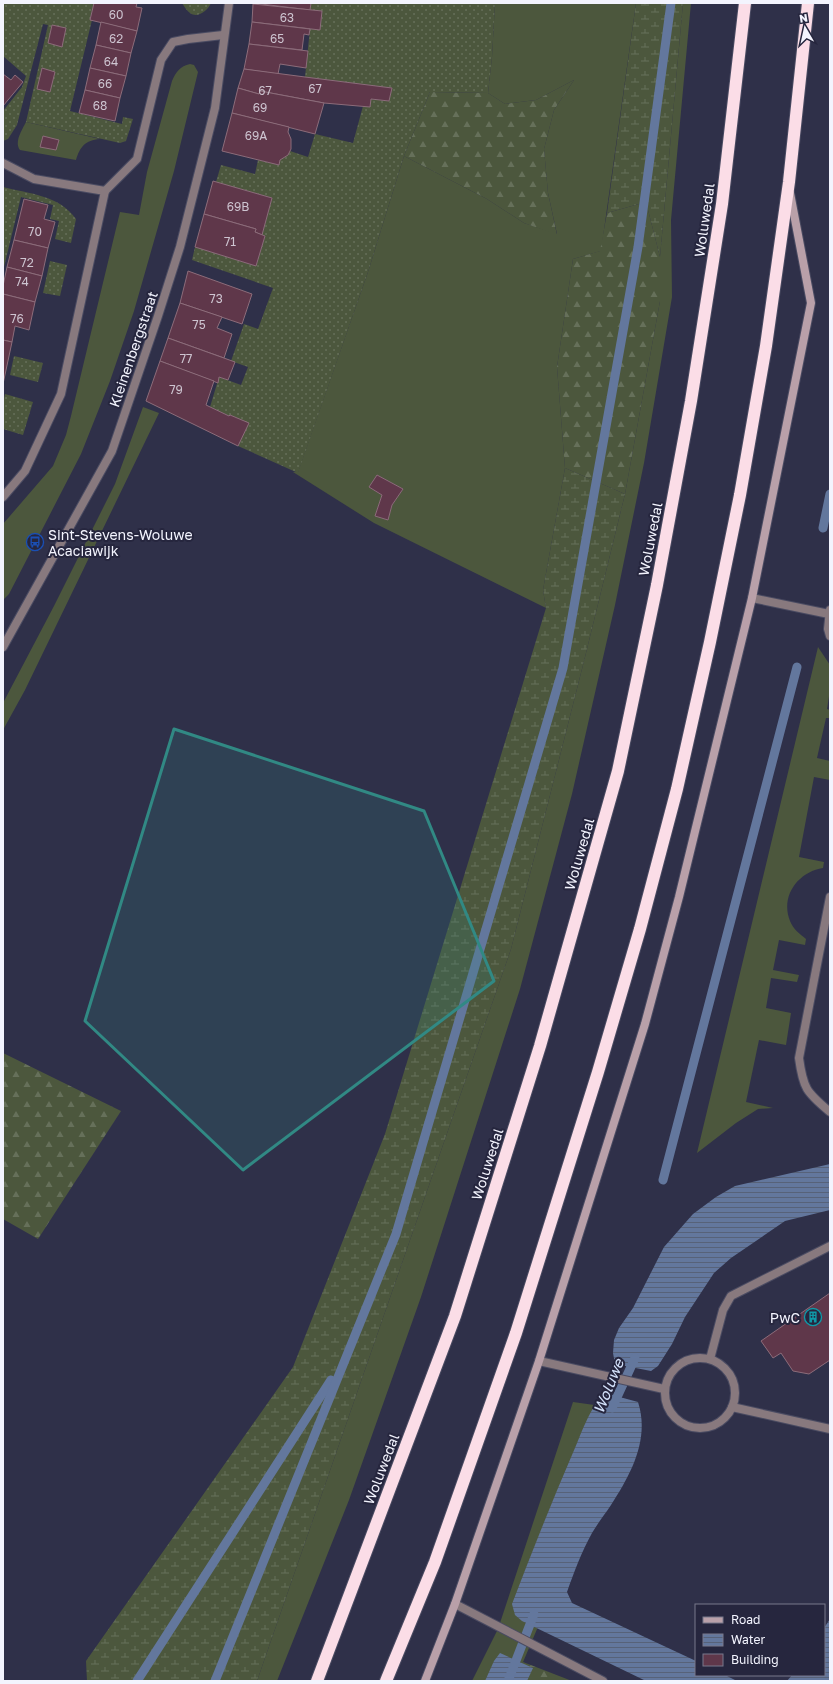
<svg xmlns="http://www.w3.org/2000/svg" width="833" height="1684" viewBox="0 0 833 1684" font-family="'Golos Text',sans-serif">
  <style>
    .grass { fill: #4c573d; fill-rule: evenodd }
    .forest { fill: url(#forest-firs) }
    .wetland { fill: url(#wetland-marsh) }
    .garden { fill: url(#garden-dots) }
    .water { fill: url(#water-rules) }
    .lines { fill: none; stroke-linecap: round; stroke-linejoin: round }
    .stream { stroke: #63779d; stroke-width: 9 }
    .building { fill: #5f374a; stroke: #8c6c7a }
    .lane-casing { stroke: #4a4b62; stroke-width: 10 }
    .street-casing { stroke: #4a4b62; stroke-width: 10 }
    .secondary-casing { stroke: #4a4b62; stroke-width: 10 }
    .highway-casing { stroke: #4a4b62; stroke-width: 14 }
    .lane { stroke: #88797e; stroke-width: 8 }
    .street { stroke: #88797e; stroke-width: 8 }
    .secondary { stroke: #b9a0a9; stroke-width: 8 }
    .highway { stroke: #fbdde7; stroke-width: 12 }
    .marked { fill: #318984; fill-opacity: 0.2; stroke: #318984; stroke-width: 3; stroke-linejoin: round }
    .labels { text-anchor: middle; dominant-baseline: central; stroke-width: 4; stroke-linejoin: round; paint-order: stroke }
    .number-label { font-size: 12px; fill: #cec5d1 }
    .street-label { font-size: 14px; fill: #f3f4fe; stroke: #26263e }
    .poi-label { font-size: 14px; fill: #f3f4fe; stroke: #26263e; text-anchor: start }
    .water-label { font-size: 15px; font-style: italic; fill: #d4e2fb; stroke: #26263e }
  </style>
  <defs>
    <pattern id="forest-firs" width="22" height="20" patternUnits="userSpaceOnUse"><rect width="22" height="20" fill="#4c573d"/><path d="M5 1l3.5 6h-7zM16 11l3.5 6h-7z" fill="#66705a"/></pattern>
    <pattern id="wetland-marsh" width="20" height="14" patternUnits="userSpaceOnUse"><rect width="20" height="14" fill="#4c573d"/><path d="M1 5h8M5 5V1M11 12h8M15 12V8" fill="none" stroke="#66705a"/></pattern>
    <pattern id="garden-dots" width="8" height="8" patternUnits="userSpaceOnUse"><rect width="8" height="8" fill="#4c573d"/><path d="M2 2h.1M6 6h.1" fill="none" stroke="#66705a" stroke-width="1.8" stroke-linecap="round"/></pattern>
    <pattern id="water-rules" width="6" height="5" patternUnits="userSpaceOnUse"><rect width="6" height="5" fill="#63779d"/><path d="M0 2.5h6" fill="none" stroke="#576279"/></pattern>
  </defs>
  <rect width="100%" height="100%" fill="#2f3049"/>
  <!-- grass -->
  <g class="grass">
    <path d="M495,3h141l-35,248 -28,8 -16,108 8,101 -22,122 3,18 -172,-85 -81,-51h5l70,-200 36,-116 83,43 37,24 33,11 -9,-41 -4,-44 10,-39 20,-30 -38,20 -31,4 -17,-11 4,-36zM377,475l26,14 -11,16 -4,15 -13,-4 7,-21 -13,-8z"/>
    <path d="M683,3h8l-20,217 1,77 -28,166 -29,142 -43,189 -52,195 -99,308 -72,203 -72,181h-20l254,-732 73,-288 41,-167 35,-193v-44z"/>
    <path d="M190,64l4,1 4,7 -24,99 -40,140 -24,70 -29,73 -72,140 -6,6v-76l50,-58 13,-31 5,-19 49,-204 19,3 8,-43 25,-91c4,-9 8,-15 18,-17z"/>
    <path d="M26,122l74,17c-15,1 -20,8 -24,21l-56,-10c-6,-8 2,-20 6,-28z"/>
    <path d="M143,407l16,6 -134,277 -22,40v-27l51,-97 61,-122z"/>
    <path d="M818,647l12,18v25l-3,19 3,1v8h-4l-9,40 13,3v19l-16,-3 -15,80 25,5 -1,6c-25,4 -43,28 -33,53 3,8 10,13 16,18l-1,6 -26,-5 -6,30 26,5 -2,7 -26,-4 -5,30 25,5 -5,32 -27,-5 -13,62 27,6 -15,1 -22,14 -39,30z"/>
    <path d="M573,1402l57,8 -115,271h-43l26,-52z"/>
  </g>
  <!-- forest -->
  <g class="forest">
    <path d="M574,80l-20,30 -10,39 4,44 9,42 -33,-12 -37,-24 -83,-43 26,-64 58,1 17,11 31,-4z"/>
    <path d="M646,202l14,55v44l-35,193 -60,-26 -8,-101 16,-108 27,-8 7,-38z"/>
    <path d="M3,1053l118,58 -83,128 -35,-20z"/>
    <path d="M523,1662l49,19h-57z"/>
  </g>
  <!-- wetland -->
  <g class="wetland">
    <path d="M636,3h47l-23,254 -14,-55 -39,11z"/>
    <path d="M565,468l60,26 -41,167 -73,288 -254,732h-170l-1,-20 207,-294 92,-233 161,-526 -3,-18z"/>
  </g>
  <!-- garden -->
  <g class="garden">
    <path d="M3,3h91l-4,16 2,1 -22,91 52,13 1,-7 10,2 -7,22 -6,2 -94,-21 22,-97 -5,-1 -26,101 -9,14 -5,2v-30l19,-24 4,-11 -23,-20z"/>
    <path d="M182,3h29c-3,7 -13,16 -21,10 -3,-2 -6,-7 -8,-10z"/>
    <path d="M311,3h184l-3,54 -4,36 -58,-1 -26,64 -36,116 -70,201 -60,-27 10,-23 -18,-8 -1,1 -19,-9 9,-30 22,8 7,-18 -17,-6 13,-37 14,5 15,-41 -81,-28 3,-13 61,19 9,-30 -3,-1 10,-37 -56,-16 5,-17 34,9 3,-14 21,5 1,-5 5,-3 5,-6 18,6 7,-23 38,9 10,-37 7,1 1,-8 18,2 2,-13 -86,-11 5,-48h10l2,-17 -12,-2z"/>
    <path d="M3,187c27,7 56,8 73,32l-5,24 -16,-4 4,-18 -9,-2 3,-14 -32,-8 -18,74z"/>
    <path d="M50,261l17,4 -7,31 -17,-3z"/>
    <path d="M14,356l29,7 -5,19 -28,-7z"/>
    <path d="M5,394l28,8 -10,33 -20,-6v-26z"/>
  </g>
  <!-- water -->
  <g class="water">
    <path d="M830,1164v46l-45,11 -54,37 -17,15 -29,44 -13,27 -14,22 -7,5 -36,-7 -2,-11 1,-13 5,-12 14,-20 31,-61 29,-33 23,-17 19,-11z"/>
    <path d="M605,1393l33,9c12,37 -7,72 -27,103 -6,9 -13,18 -19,28 -10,18 -18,39 -25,59l5,11 124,58v14h29l12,6h-91l-124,-60 -7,-6 -3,-11c19,-50 39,-100 60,-149 9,-20 17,-47 33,-62z"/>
    <path d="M830,1619v62h-43l5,-6h32v-47z"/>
    <path d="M500,1653l33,15 -6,13h-42l9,-20z"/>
  </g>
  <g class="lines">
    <!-- stream -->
    <g class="stream">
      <path d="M823,528l7,-34"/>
      <path d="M663,1180l134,-513"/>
      <path d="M612,1408l23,-50"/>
      <path d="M137,1681l194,-301"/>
      <path d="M215,1681l181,-447 167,-566 75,-421 33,-244"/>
      <path d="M508,1681l26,-67"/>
    </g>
  </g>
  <!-- building -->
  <g class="building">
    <path d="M94,3h43l-1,4 6,1 -5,23 -47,-11z"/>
    <path d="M253,3h58l-1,7z"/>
    <path d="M253,4l69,7 -2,19 -68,-8z"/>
    <path d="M101,22l36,9 -6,22 -35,-8z"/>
    <path d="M252,22l58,7 -1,6 -5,-1 -2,16 -53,-6z"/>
    <path d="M52,25l14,3 -4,19 -14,-4z"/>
    <path d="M249,44l59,7 -2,17 -26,-4 -2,10 -34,-5z"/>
    <path d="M96,45l35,8 -5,23 -36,-8z"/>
    <path d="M42,68l13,4 -5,20 -13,-3z"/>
    <path d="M90,68l36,8 -6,22 -35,-8z"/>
    <path d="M244,69l61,8 87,11 -3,13 -18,-2 -1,8 -46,-4 -64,-12 -1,3 -21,-6z"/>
    <path d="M3,74l8,6 4,-5 8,7 -20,24z"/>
    <path d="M238,88l21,6 1,-3 64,12 -9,31 -83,-21z"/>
    <path d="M85,90l35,8 -5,23 -36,-8z"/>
    <path d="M232,113l57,14 -1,5 3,7v10l-3,6 -8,5 -1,5 -57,-14z"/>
    <path d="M43,136l16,4 -3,10 -16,-3z"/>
    <path d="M213,181l59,17 -10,37 -7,-3 1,-3 -52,-15z"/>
    <path d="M24,199l24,6 -4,14 11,3 -7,26 -34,-8z"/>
    <path d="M204,214l52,15 -1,3 10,4 -9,30 -61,-19z"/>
    <path d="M14,240l34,8 -6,28 -35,-9z"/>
    <path d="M7,267l35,9 -7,26 -32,-8v-8z"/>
    <path d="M188,271l64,23 -10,30 -62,-21z"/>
    <path d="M3,294l32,8 -6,28 -14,-4 -3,16 -9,-2z"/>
    <path d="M180,303l42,14 -5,11 15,6 -8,24 -56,-20z"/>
    <path d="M168,338l67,24 -7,18 -9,-3 -1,6 -58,-22z"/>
    <path d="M3,340l9,2 -9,42z"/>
    <path d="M160,361l54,20 -8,24 23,11 1,-1 19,8 -11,23 -92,-45z"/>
    <path d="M377,475l26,14 -11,16 -4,15 -13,-4 7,-21 -13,-8z"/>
    <path d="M830,1293v67l-21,14 -16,-3 -12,-18 -8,5 -12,-17z"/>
  </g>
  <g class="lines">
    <!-- lane casing -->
    <g class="lane-casing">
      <g id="lane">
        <path d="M752,598l77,16"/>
        <path d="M830,610l-2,19 2,7"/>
        <path d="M830,897l-31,161c4,30 7,34 31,54"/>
        <circle cx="700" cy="1393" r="35"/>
        <path d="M710,1359l13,-49 8,-14 99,-50"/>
        <path d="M539,1361l125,28"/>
        <path d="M732,1407l98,22"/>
        <path d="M455,1604l148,77"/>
      </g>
    </g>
    <!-- street casing -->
    <g class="street-casing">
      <g id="street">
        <path d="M3,163l31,16 71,12"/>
        <path d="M3,497l22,-26 36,-77 44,-203 32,-32 24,-99 12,-18 15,-3 35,-4"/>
        <path d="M3,647l109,-196 46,-135 22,-69 35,-139 14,-105"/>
      </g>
    </g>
    <!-- secondary casing -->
    <g class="secondary-casing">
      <path id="secondary" d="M425,1681l30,-77 84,-243 106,-337 34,-127 73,-299 59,-295 -21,-110"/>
    </g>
    <!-- highway casing -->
    <g class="highway-casing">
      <g id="highway">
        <path d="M317,1681l138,-365 85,-270 78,-275 39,-186 34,-184 31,-197 23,-201"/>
        <path d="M386,1681l49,-119 81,-229 82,-261 42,-143 37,-140 33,-147 30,-147 26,-149 23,-164 19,-179"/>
      </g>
    </g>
    <!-- lane -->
    <use href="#lane" class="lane"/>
    <!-- street -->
    <use href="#street" class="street"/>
    <!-- secondary -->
    <use href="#secondary" class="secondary"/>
    <!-- highway -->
    <use href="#highway" class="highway"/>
  </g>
  <!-- marked area -->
  <path class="marked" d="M174,729l250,82 70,170 -251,189 -158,-149z"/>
  <!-- icons -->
  <defs>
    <g id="bus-ring" transform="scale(0.9)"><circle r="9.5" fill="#26263e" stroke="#1a4fb4" stroke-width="1.5"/><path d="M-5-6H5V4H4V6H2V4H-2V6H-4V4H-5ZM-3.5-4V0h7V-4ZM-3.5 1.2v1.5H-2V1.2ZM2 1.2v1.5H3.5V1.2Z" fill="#1a4fb4"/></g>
    <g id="building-ring" transform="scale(0.9)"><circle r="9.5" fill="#26263e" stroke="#0f9aa8" stroke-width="1.5"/><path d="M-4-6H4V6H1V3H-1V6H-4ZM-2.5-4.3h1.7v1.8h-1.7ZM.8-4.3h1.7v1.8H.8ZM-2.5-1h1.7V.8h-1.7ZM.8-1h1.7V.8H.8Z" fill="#0f9aa8"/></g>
  </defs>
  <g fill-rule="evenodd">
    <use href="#bus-ring" x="35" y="542"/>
    <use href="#building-ring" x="813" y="1317"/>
  </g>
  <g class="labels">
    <!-- number labels -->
    <g class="number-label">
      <text x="116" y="14">60</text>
      <text x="287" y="17">63</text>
      <text x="116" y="38">62</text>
      <text x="277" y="38">65</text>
      <text x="111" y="61">64</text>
      <text x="105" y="83">66</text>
      <text x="315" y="88">67</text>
      <text x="265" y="90">67</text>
      <text x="100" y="105">68</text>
      <text x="260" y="107">69</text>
      <text x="256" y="135">69A</text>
      <text x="238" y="206">69B</text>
      <text x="35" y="231">70</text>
      <text x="230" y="241">71</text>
      <text x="27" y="262">72</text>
      <text x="22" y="281">74</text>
      <text x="216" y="298">73</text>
      <text x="17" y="318">76</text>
      <text x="199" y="324">75</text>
      <text x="186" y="358">77</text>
      <text x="176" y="389">79</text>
    </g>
    <!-- street labels -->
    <g class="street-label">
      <text transform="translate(704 220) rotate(-82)">Woluwedal</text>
      <text transform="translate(133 349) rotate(-71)">Kleinenbergstraat</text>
      <text transform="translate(650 539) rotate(-79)">Woluwedal</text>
      <text transform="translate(579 854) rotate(-74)">Woluwedal</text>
      <text transform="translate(487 1164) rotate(-72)">Woluwedal</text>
      <text transform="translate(381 1469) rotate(-69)">Woluwedal</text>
    </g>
    <!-- poi labels -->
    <g class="poi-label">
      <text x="48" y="534">Sint-Stevens-Woluwe<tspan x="48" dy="16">Acaciawijk</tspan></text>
      <text x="800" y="1317" text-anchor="end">PwC</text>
    </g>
    <!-- water labels -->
    <g class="water-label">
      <text transform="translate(608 1386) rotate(-68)">Woluwe</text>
    </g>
  </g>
  <!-- border -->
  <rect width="833" height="1684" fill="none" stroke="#f3f4fe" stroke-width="8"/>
  <!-- legend -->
  <rect x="695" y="1604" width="130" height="72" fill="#26263e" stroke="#78788b"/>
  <rect x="703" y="1617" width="20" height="6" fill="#b9a0a9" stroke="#78788b"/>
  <text x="731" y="1624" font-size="12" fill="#f3f4fe">Road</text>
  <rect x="703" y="1634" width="20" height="12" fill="url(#water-rules)" stroke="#78788b"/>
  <text x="731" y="1644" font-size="12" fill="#f3f4fe">Water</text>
  <rect x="703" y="1654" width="20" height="12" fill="#5f374a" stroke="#78788b"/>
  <text x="731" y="1664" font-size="12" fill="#f3f4fe">Building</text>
  <!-- north arrow -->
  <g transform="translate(805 28) rotate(351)" stroke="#26263e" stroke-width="3" paint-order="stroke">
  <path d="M0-3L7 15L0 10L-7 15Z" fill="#f3f4fe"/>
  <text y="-6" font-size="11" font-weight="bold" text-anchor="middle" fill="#f3f4fe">N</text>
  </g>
</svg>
